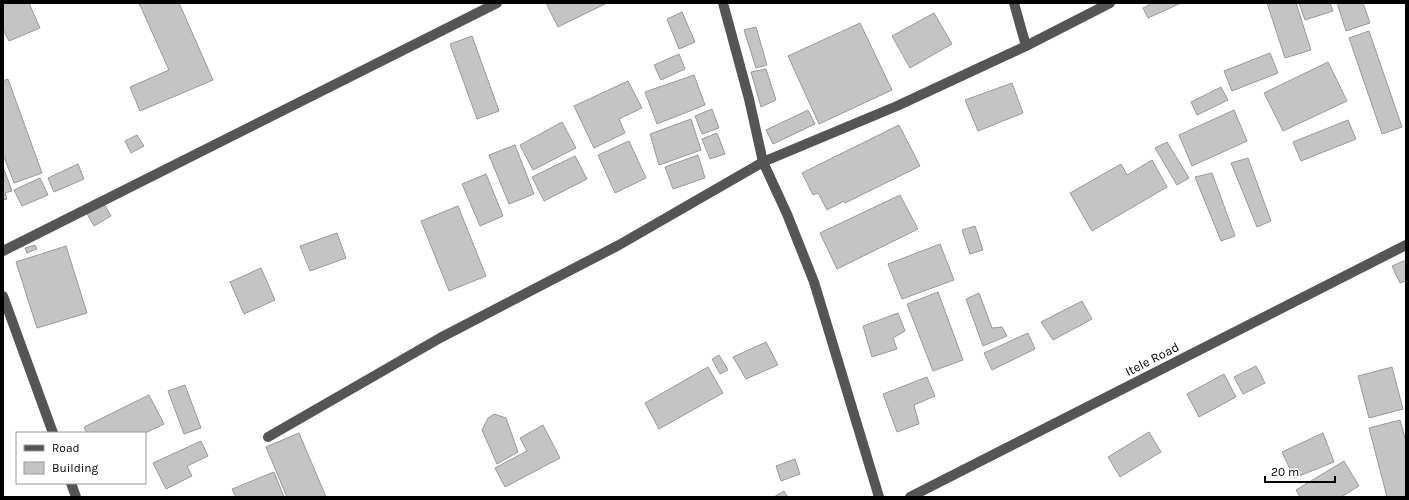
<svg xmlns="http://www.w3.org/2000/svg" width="1409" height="500" viewBox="0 0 1409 500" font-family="Karla,sans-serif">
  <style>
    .building { fill: #c4c4c4; stroke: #999 }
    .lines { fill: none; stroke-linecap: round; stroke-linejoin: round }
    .minor { stroke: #555; stroke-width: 10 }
    .labels { text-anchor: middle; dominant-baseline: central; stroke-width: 3; stroke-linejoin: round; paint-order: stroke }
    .street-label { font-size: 13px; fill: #000; stroke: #fff }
  </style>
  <rect width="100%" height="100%" fill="#fff"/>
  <!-- building -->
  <g class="building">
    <path d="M3,3h26l11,25 -31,13 -6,-12z"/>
    <path d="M139,3h40l34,77 -73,31 -10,-24 39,-17z"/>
    <path d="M546,3h61l-49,24z"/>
    <path d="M1153,3h28l-33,15 -5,-10z"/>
    <path d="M1267,3h29l15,47 -26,8z"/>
    <path d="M1299,3h31l3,8 -28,9z"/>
    <path d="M1337,3h26l7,20 -24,8z"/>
    <path d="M682,12l13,30 -16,7 -12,-30z"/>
    <path d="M934,13l18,31 -42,24 -18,-32z"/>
    <path d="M860,23l32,67 -73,34 -31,-68z"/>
    <path d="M756,27l11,38 -11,3 -12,-38z"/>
    <path d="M1369,31l33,96 -20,7 -33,-96z"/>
    <path d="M472,36l27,75 -22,8 -27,-75z"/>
    <path d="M1270,53l8,20 -46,18 -8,-20z"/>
    <path d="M679,54l6,15 -24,11 -7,-15z"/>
    <path d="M1328,62l19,39 -64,30 -19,-38z"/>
    <path d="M766,69l10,31 -15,7 -10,-35z"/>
    <path d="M694,75l11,30 -48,19 -12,-32z"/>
    <path d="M8,79l34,94 -28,10 -11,-29v-73z"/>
    <path d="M628,81l14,27 -23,11 6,14 -31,15 -20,-42z"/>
    <path d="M1012,83l11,30 -45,18 -13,-31z"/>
    <path d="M1221,87l7,13 -31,15 -6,-13z"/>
    <path d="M712,109l7,19 -17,6 -7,-18z"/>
    <path d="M808,110l7,14 -42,20 -7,-14z"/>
    <path d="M1234,110l13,31 -55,25 -13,-31z"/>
    <path d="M691,119l10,31 -42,15 -9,-31z"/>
    <path d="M1348,120l8,19 -55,22 -8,-19z"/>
    <path d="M562,122l14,26 -43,22 -13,-25z"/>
    <path d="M899,125l21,41 -75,37 -1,-2 -17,9 -9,-17 -5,2 -11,-22z"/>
    <path d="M717,133l8,21 -15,5 -8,-20z"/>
    <path d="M137,135l7,11 -13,7 -6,-12z"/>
    <path d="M629,141l17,37 -31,15 -17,-38z"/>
    <path d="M1167,142l22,36 -12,7 -22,-37z"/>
    <path d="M515,145l19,49 -25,10 -20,-49z"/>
    <path d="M698,155l7,23 -32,11 -8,-22z"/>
    <path d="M575,156l12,23 -43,22 -12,-24z"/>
    <path d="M1248,158l23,63 -14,6 -26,-64z"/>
    <path d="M1152,160l15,27 -75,44 -22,-38 51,-29 6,11z"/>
    <path d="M78,164l6,15 -30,13 -6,-14z"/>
    <path d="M3,167l9,24 -7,2 2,6 -4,1z"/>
    <path d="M1212,173l23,63 -14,5 -26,-64z"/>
    <path d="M486,174l17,42 -23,10 -18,-42z"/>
    <path d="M40,178l8,17 -26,11 -8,-16z"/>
    <path d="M900,195l18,34 -81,40 -17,-36z"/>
    <path d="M103,202l8,14 -17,10 -8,-14z"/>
    <path d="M458,206l28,70 -37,15 -28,-70z"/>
    <path d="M975,226l8,24 -13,4 -8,-24z"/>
    <path d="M337,233l9,25 -36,13 -10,-25z"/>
    <path d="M940,244l14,36 -52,19 -14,-35z"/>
    <path d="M35,245l2,4 -10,4 -2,-5z"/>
    <path d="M66,246l21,67 -50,15 -21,-66z"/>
    <path d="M1406,260v21l-6,2 -8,-17z"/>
    <path d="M261,268l14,32 -31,14 -14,-32z"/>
    <path d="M938,292l25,68 -30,11 -26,-67z"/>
    <path d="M979,293l13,35 10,-1 5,9 -24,10 -17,-47z"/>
    <path d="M1082,301l10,18 -39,21 -12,-18z"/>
    <path d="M898,313l7,18 -12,7 4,11 -25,8 -9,-31z"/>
    <path d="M1028,333l7,16 -43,21 -8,-17z"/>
    <path d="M766,342l12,23 -32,14 -13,-22z"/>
    <path d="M719,355l9,15 -8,4 -8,-15z"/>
    <path d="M1256,366l9,17 -22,11 -9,-17z"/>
    <path d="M708,367l15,26 -64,36 -14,-26z"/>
    <path d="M1392,367l11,42 -34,9 -11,-42z"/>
    <path d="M1224,374l12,23 -37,20 -12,-23z"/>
    <path d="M927,377l8,19 -21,9 5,19 -22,8 -14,-38z"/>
    <path d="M185,385l16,43 -17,6 -16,-43z"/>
    <path d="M149,395l15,29 -19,9h-58l-3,-6z"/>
    <path d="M494,414l12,4 12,34 -21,12 -15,-34 6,-12z"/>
    <path d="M1400,420l6,22v55h-19l-18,-69z"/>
    <path d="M543,425l17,33 -55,29 -10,-19 32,-17 -7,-13z"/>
    <path d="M1149,432l12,20 -41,25 -12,-20z"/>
    <path d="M299,433l27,64h-39l-21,-50z"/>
    <path d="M1323,433l11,29 -40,16 -12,-26z"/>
    <path d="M201,441l7,15 -21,10 5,10 -26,13 -13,-26z"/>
    <path d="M795,459l5,15 -19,7 -5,-15z"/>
    <path d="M1344,461l15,25 -18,11h-41l-4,-7z"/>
    <path d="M274,472l10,25h-48l-4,-8z"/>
    <path d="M784,491l4,6h-14z"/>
  </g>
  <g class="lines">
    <!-- minor -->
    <g class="minor">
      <path d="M723,3l26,96 14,63 24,52 27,68 65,215"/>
      <path d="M1014,3l12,43"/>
      <path d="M3,251l494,-248"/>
      <path d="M3,296l50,137"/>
      <path d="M268,437l172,-99 179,-93 144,-83 134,-56 129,-60 84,-43"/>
      <path d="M71,483l5,14"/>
      <path d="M910,497l496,-252"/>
    </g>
  </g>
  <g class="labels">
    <!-- street labels -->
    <g class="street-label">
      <text transform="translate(1152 359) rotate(-27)">Itele Road</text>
    </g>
  </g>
  <!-- border -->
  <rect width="1409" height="500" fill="none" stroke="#000000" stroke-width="8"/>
  <!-- legend -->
  <rect x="16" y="432" width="130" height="52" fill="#ffffff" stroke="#999999"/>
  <rect x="24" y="445" width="20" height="6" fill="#555555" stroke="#999999"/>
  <text x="52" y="452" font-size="12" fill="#000000">Road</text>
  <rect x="24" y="462" width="20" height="12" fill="#c4c4c4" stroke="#999999"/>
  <text x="52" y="472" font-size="12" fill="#000000">Building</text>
  <!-- scale -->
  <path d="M1265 476v6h70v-6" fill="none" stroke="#000000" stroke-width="2"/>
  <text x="1271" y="476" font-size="12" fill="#000000" stroke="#ffffff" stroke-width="3" paint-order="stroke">20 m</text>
</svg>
